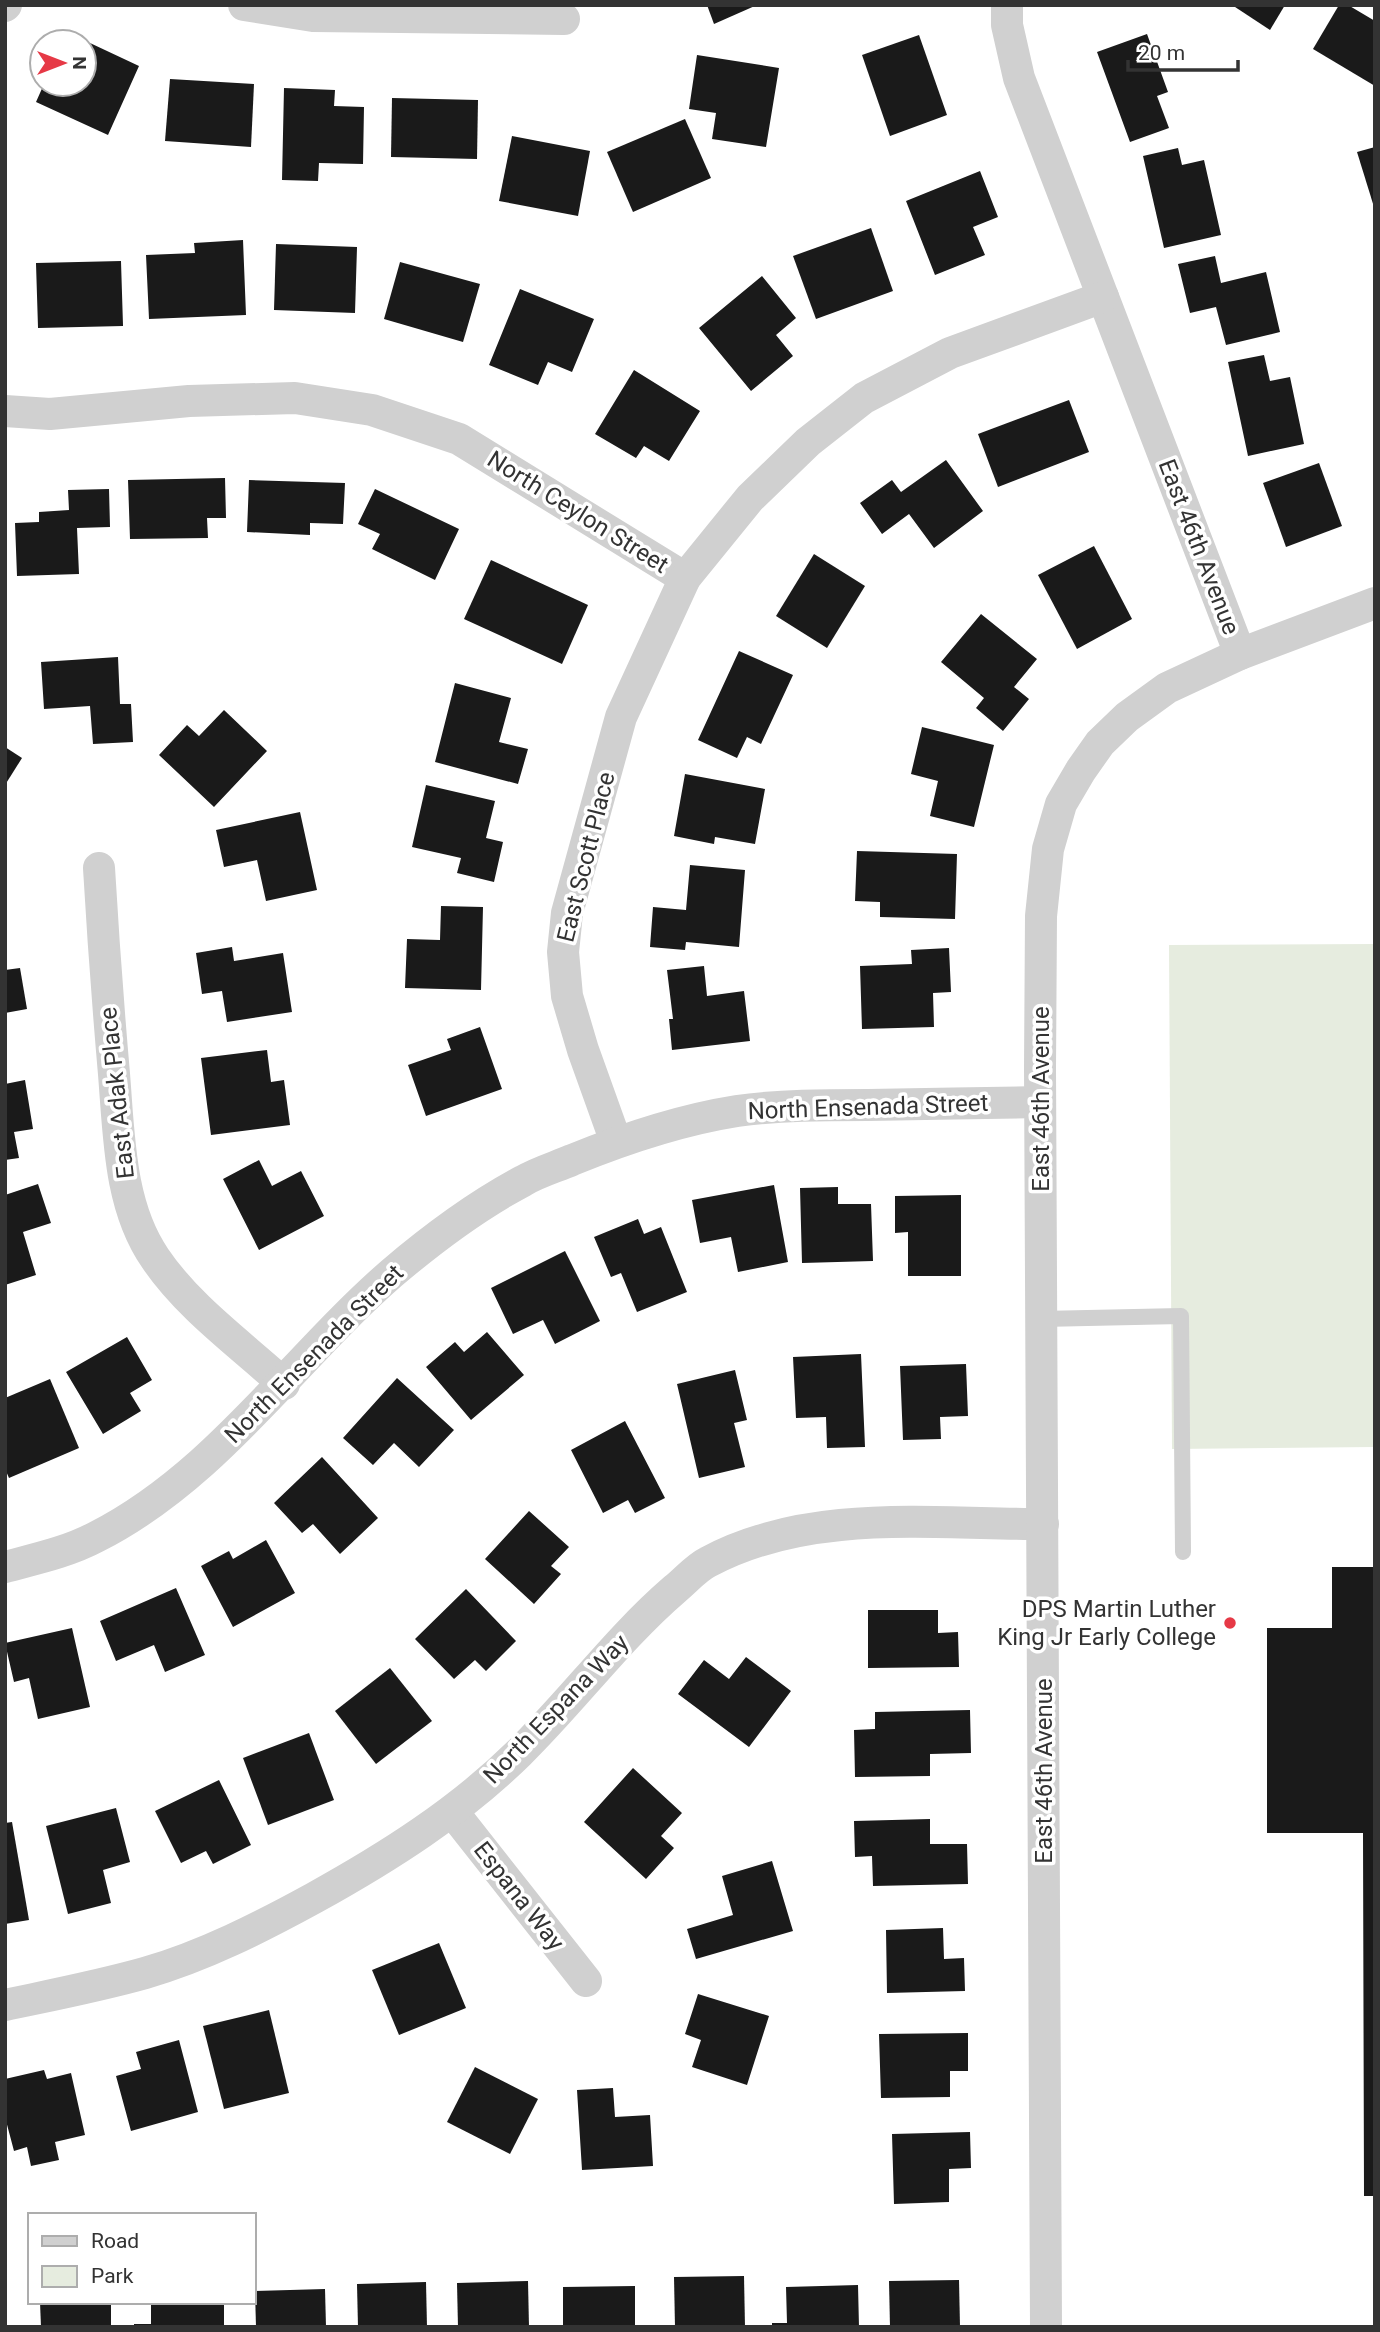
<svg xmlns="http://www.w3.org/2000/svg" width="1380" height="2332" viewBox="0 0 1380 2332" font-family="Roboto,sans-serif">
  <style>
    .green { fill: #e6ecdf }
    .building { fill: #1a1a1a }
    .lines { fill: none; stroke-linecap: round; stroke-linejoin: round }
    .lane { stroke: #d0d0d0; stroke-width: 16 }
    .street { stroke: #d0d0d0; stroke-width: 32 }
    .poi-dot { fill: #e63946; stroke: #fff; stroke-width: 2.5 }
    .labels { text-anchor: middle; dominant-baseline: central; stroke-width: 7; stroke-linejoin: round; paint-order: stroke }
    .street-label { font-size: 24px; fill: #333; stroke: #fff }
    .poi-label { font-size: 24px; fill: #333; stroke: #fff; text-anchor: end }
  </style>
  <rect width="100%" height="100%" fill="#fff"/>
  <!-- green -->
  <path class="green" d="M1375,944v503l-203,2 -3,-504z"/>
  <!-- building -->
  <g class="building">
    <path d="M707,5h50l-43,19z"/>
    <path d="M1232,5h53l-15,25z"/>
    <path d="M1339,5h9l27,16v65l-62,-37z"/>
    <path d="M1147,34l21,58 -11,4 12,32 -39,14 -33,-90z"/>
    <path d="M919,35l28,80 -57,21 -28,-81z"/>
    <path d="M90,43l49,23 -31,69 -72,-33 8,-18h40v-28z"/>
    <path d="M697,55l82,13 -13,79 -54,-8 4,-26 -27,-4z"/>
    <path d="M170,79l84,5 -3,63 -86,-6z"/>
    <path d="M284,88l51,2 -1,16 30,1 -1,57 -44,-1 -1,18 -36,-1z"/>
    <path d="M392,98l86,2 -1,59 -86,-2z"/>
    <path d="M685,119l26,59 -78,34 -26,-60z"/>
    <path d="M512,136l78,15 -12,65 -79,-15z"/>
    <path d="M1375,147v60h-1l-17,-55z"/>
    <path d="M1178,148l4,17 22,-5 17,75 -57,13 -21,-92z"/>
    <path d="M980,171l18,46 -25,10 12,28 -50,20 -29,-74z"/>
    <path d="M871,228l22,63 -77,28 -23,-63z"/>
    <path d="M243,240l3,75 -97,4 -3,-64 49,-2 -1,-10z"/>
    <path d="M276,244l81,3 -2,66 -81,-3z"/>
    <path d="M1215,256l6,27 45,-11 14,60 -54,13 -10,-38 -26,6 -12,-49z"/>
    <path d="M121,261l2,65 -85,2 -2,-65z"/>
    <path d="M400,262l80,22 -17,58 -79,-23z"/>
    <path d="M762,276l34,42 -20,17 17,21 -42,35 -52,-63z"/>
    <path d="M520,289l74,30 -22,53 -24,-10 -10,23 -49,-20z"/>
    <path d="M1264,355l6,26 20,-4 14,67 -56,12 -20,-94z"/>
    <path d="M634,370l66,41 -31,50 -25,-15 -8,12 -41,-24z"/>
    <path d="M1069,400l20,52 -91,35 -20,-53z"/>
    <path d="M946,460l37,51 -49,37 -25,-34 -27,20 -22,-31 32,-23 9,12z"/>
    <path d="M1319,463l23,63 -56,21 -23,-64z"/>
    <path d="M225,478l1,40h-19l1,20 -78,1 -2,-59z"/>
    <path d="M249,480l96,3 -2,41 -33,-1v12l-63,-3z"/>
    <path d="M109,489l1,38 -33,1 2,46 -62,2 -2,-53 24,-1v-10l30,-2 -1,-20z"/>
    <path d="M375,489l84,40 -24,51 -63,-31 8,-15 -22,-10z"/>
    <path d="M1094,546l38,73 -55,30 -39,-74z"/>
    <path d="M814,554l51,32 -38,62 -51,-32z"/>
    <path d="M491,560l97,45 -26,59 -98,-45z"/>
    <path d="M981,614l56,45 -23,28 15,12 -26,32 -27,-23 8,-10 -43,-36z"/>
    <path d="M739,651l54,24 -32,69 -14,-7 -10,21 -39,-18z"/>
    <path d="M118,657l2,47h11l2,38 -40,2 -3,-38 -46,3 -3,-47z"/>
    <path d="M455,683l56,15 -12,44 29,7 -10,35 -83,-22z"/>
    <path d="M224,710l43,41 -53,56 -55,-52 28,-30 12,11z"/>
    <path d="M922,727l72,18 -20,82 -44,-11 8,-35 -27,-7z"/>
    <path d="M5,747l17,11 -17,27z"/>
    <path d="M685,774l80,15 -10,55 -40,-7 -1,7 -40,-8z"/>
    <path d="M426,785l69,16 -9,37 17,4 -9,40 -37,-9 4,-15 -49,-11z"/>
    <path d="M300,812l17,78 -51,11 -9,-41 -33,7 -8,-37z"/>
    <path d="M857,851l100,3 -2,65 -75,-2v-15l-25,-1z"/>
    <path d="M690,865l55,5 -6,77 -53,-5 -1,8 -35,-3 3,-40 33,3z"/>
    <path d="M441,906l42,1 -2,83 -76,-2 2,-49 33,1z"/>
    <path d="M232,947l2,14 49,-8 9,59 -65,10 -5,-31 -20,3 -6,-41z"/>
    <path d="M949,948l2,44 -18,1 1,34 -72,2 -2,-63 52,-2 -1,-14z"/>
    <path d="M704,966l3,30 37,-5 6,50 -78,9 -3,-31h4l-6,-49z"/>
    <path d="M20,968l7,41 -22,4v-43z"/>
    <path d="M480,1027l22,62 -76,27 -18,-51 43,-15 -4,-11z"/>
    <path d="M267,1050l4,32 13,-2 6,45 -79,10 -10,-77z"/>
    <path d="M25,1080l8,49 -19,3 5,26 -14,2v-76z"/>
    <path d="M259,1160l13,26 29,-15 23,45 -65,34 -36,-71z"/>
    <path d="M38,1184l13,39 -28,9 13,43 -31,10v-90z"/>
    <path d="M774,1185l14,77 -50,10 -7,-35 -31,6 -8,-43z"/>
    <path d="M838,1187v17h33l2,57 -71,2 -2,-75z"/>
    <path d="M961,1195v81h-53v-44l-13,1v-37z"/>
    <path d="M638,1219l6,15 17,-7 26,65 -50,20 -16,-39 -10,4 -17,-40z"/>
    <path d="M565,1251l35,70 -45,23 -12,-24 -30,14 -22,-46z"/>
    <path d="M487,1332l37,43 -53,45 -45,-53 29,-25 9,10z"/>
    <path d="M127,1337l25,43 -22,13 11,18 -38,23 -37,-62z"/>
    <path d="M861,1354l4,93 -38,1 -1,-31 -30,1 -3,-61z"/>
    <path d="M966,1364l2,52 -28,1 1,22 -38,1 -3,-74z"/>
    <path d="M735,1370l12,50 -13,3 11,44 -46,11 -22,-94z"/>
    <path d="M397,1378l57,52 -35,37 -25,-24 -21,22 -30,-27z"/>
    <path d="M50,1379l29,69 -70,30 -4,-9v-71z"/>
    <path d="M625,1421l40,77 -30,15 -7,-13 -25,13 -32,-63z"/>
    <path d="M322,1457l56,61 -38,36 -27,-30 -11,9 -28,-30z"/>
    <path d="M529,1511l40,36 -18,19 10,8 -27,30 -49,-45z"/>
    <path d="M266,1540l29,53 -62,34 -32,-61 28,-15 4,8z"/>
    <path d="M1332,1567h43v629h-11l-1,-363h-96v-205h65z"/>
    <path d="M176,1588l29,67 -40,17 -11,-27 -38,16 -16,-40z"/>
    <path d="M466,1589l50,52 -30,30 -11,-11 -21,19 -39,-40z"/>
    <path d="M868,1610h70v23l20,-1 1,35 -91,1z"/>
    <path d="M72,1628l18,79 -52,12 -9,-41 -15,4 -9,-39z"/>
    <path d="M746,1657l45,34 -42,56 -71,-53 26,-34 25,19z"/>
    <path d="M390,1668l42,53 -56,43 -41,-53z"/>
    <path d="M970,1710l1,43 -41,1v22l-75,1 -1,-47 21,-1v-17z"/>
    <path d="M309,1733l25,67 -66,25 -25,-67z"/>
    <path d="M633,1768l49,45 -21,23 13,12 -28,31 -62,-57z"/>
    <path d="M219,1780l32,65 -38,19 -7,-13 -25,12 -26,-52z"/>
    <path d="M116,1808l14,54 -27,8 8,33 -43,11 -22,-88z"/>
    <path d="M930,1819v25h37l1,40 -95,2 -1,-30 -17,1 -1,-36z"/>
    <path d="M12,1822l17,98 -24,4v-101z"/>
    <path d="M772,1861l21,70 -97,28 -9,-30 46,-14 -11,-39z"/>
    <path d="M943,1928l1,31 20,-1 1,33 -78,2 -1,-63z"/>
    <path d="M439,1943l27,65 -67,27 -27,-65z"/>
    <path d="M698,1994l71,22 -22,69 -55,-18 9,-27 -16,-6z"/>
    <path d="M269,2010l20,83 -65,16 -21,-83z"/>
    <path d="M968,2033v38h-18v26l-69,1 -2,-64z"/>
    <path d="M179,2040l19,72 -67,19 -15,-55 25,-7 -5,-17z"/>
    <path d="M475,2067l63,32 -28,55 -63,-32z"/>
    <path d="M44,2070l3,9 24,-6 14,62 -30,7 4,18 -28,6 -4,-19 -13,4 -9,-34v-38z"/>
    <path d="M613,2088l2,29 35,-2 3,51 -71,4 -5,-80z"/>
    <path d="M970,2132l1,36 -22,1v33l-55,2 -2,-70z"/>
    <path d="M744,2276l1,51h-70l-1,-50z"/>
    <path d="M959,2280l1,47h-70l-1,-46z"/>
    <path d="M528,2281l1,46h-71l-1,-44z"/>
    <path d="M426,2282l1,45h-69l-1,-43z"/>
    <path d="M858,2285l1,42h-87v-4h15l-1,-36z"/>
    <path d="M635,2286v41h-72v-40z"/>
    <path d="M325,2289l1,38h-70l-1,-36z"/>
    <path d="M40,2302h71v25h-70z"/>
    <path d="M151,2302h73v25h-90v-3h17z"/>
  </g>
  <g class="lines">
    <!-- lane -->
    <path class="lane" d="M1041,1319l140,-3 2,236"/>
    <!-- street -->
    <g class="street">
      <path d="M244,5l69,11 251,3"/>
      <path d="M1007,5v20l12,53 221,576"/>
      <path d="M5,6l1,-1"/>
      <path d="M5,411l45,3 139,-13 106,-3 77,12 87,29 226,139"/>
      <path d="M99,868c4,69 9,137 15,206 5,61 5,132 41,184 33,49 85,86 129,126"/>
      <path d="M616,1142l-33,-92 -16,-54 -4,-44 4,-39 54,-196 64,-139 65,-80 58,-56 56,-44 86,-45 153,-56"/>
      <path d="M5,1567c30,-8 63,-15 91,-30 120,-61 196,-177 296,-264 40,-34 84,-67 131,-92 15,-9 33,-14 49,-21 54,-22 108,-40 165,-49 43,-6 88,-6 131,-6 57,-1 115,-2 172,-3"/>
      <path d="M452,1811l134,170"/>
      <path d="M5,2005c47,-10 94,-19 140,-32 59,-17 116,-46 169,-75 74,-41 145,-86 205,-145 54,-53 99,-115 156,-164 11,-9 21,-21 33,-27 100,-54 225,-38 335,-38"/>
      <path d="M1046,2327l-6,-1259 1,-152 7,-67 13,-45 20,-34 19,-27 27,-26 40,-29 73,-34 135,-51"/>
    </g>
  </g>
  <!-- markers -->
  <circle class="poi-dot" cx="1230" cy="1623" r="7"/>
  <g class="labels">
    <!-- street labels -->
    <g class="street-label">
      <text transform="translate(578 512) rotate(32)">North Ceylon Street</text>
      <text transform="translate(1199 547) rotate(69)">East 46th Avenue</text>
      <text transform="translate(586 857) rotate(-76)">East Scott Place</text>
      <text transform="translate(117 1093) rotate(-96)">East Adak Place</text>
      <text transform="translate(1041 1099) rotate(-90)">East 46th Avenue</text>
      <text transform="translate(868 1107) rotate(-2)">North Ensenada Street</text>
      <text transform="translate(314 1354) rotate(-45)">North Ensenada Street</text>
      <text transform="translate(556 1709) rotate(-46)">North Espana Way</text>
      <text transform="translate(1044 1771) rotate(-90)">East 46th Avenue</text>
      <text transform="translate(519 1896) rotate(52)">Espana Way</text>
    </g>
    <!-- poi labels -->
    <g class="poi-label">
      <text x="1216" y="1609">DPS Martin Luther<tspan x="1216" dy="28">King Jr Early College</tspan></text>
    </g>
  </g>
  <!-- border -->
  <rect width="1380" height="2332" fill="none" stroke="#333333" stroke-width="14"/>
  <!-- legend -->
  <rect x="28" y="2213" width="228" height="91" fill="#ffffff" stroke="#adadad" stroke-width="2"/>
  <rect x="42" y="2236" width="35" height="10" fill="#d0d0d0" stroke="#adadad" stroke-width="2"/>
  <text x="91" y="2248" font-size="21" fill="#333333">Road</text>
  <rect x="42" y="2266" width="35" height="21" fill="#e6ecdf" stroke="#adadad" stroke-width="2"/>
  <text x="91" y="2283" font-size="21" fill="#333333">Park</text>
  <!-- north arrow -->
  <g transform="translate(63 63) rotate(90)"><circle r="33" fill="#ffffff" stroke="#adadad" stroke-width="2"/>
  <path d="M0-5L12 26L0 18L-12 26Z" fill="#e63946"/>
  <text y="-10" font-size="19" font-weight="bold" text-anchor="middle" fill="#333333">N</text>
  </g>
  <!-- scale -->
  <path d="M1128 60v10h110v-10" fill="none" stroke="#333333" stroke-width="3.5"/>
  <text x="1138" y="60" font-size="21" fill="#333333" stroke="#ffffff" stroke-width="5" paint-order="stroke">20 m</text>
</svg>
